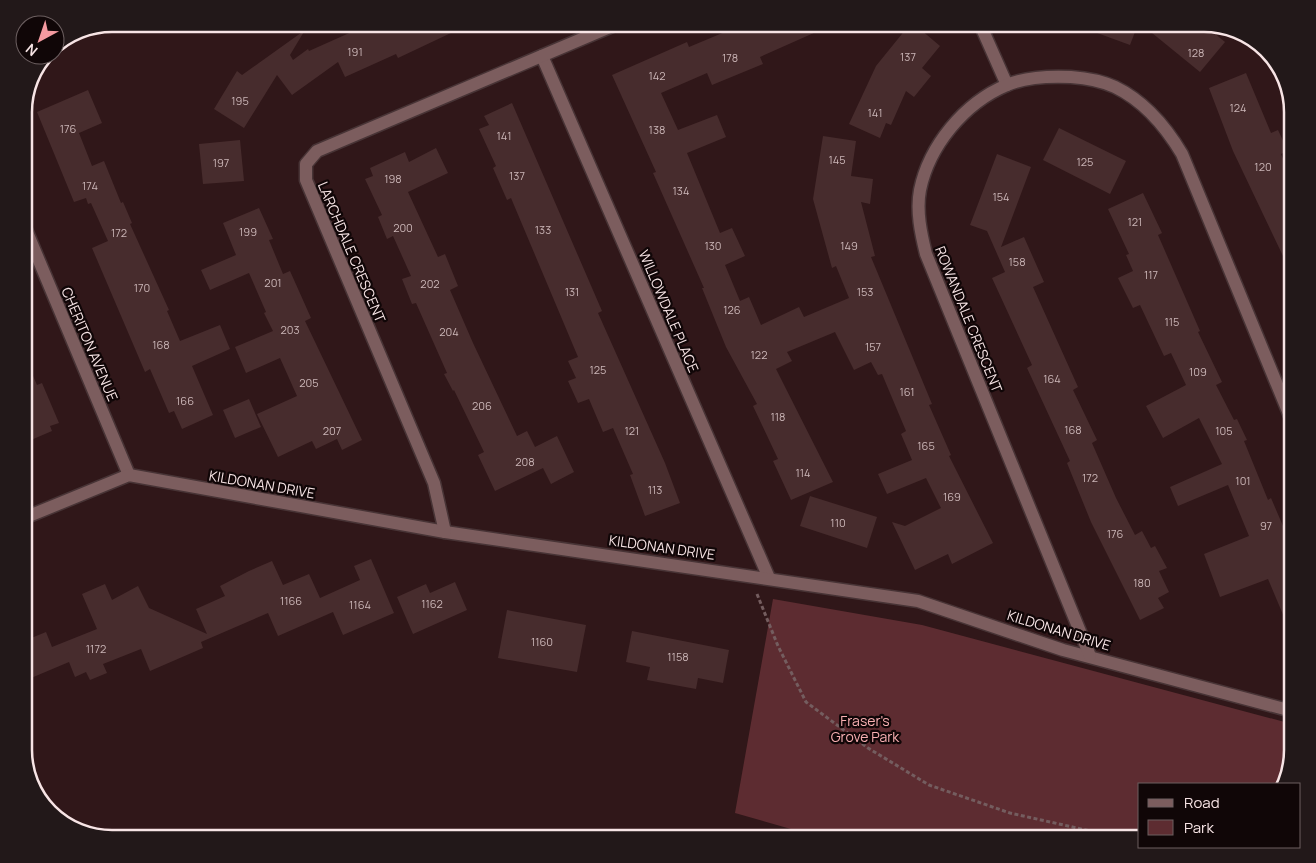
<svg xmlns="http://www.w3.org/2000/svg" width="1316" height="863" viewBox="0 0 1316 863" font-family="Manrope,sans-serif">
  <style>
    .green { fill: #5d2c31 }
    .building { fill: #472c2d }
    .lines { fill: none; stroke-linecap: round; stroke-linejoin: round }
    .street-casing { stroke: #483436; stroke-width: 15 }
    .path { stroke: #745d5f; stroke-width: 3; stroke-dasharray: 4 2.5; stroke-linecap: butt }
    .street { stroke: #7c5d5e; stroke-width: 12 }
    .labels { text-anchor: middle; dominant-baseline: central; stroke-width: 4.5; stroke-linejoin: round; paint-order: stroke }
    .number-label { font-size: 11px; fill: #cbb6b7 }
    .street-label { font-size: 14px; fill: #f7e4e5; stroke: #100607 }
    .park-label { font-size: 14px; fill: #f8afb2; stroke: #100607 }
    .rim { fill: none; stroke: #f7e4e5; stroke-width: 2.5 }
  </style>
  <rect width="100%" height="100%" fill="#301719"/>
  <!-- green -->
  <path class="green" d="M773,599l149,26 370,99v27l-10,33h-142v55h-314l-91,-26z"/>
  <!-- building -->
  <g class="building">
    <path d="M353,24h117l-72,34 -2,-4 -51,23 -7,-15 -46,33 -15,-20 -33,53 -30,-19 23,-38 5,4 63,-45 -15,25 3,5 15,-11 1,2 47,-21z"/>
    <path d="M744,24h90l-74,33 3,7 -51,21 -5,-12 -46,20 17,37 39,-15 9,22 -39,16 33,80 12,-5 13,28 -20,9 15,36 9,-4 12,28 38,-18 5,10 45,-19 -13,-32 -4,2 -19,-69 10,-63 33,5 -5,35 22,3 -3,25 -9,-2 14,54 -4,1 61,147 -3,1 22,50 -2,1 44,87 -41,21 -4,-10 -33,16 -23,-48 13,4 36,-18 -15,-30 -39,16 -9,-20 34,-14 -11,-26 5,-3 -24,-57 -4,1 -7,-13 -17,8 -19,-38 -48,20 5,9 -16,8 57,113 -42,18 -18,-39 5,-2 -25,-53 4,-2 -31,-57 -24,-59h2l-51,-115 3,-1 -44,-97 75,-33 2,5z"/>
    <path d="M910,24h4l26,22 -18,22 9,8 -17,21 -8,-6 -15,34 -5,-2 -6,15 -31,-14 27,-58z"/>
    <path d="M1079,24h59l-8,21 -52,-19z"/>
    <path d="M1141,24h62l22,18 -25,30z"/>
    <path d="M1246,73l25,60 7,-3 10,21 -7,3 11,25v3l-7,3 7,15v75l-59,-124 -24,-63z"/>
    <path d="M88,90l14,33 -23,10 13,33 12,-5 17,42 2,-1 9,21 -2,1 39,86 -2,1 13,30 40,-16 10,24 -38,17 21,49 -31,14 -8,-18 -5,2 -19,-44 -5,3 -53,-124 16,-7 -17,-38 -3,1 -2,-6 -12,4 -37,-90z"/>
    <path d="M512,103l90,208 -4,2 67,150 15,40 -35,13 -15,-41 3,-1 -20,-46 -10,4 -14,-33 -11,4 -10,-22 8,-3 -8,-17 10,-4 -67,-159 -4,2 -14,-32 3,-2 -17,-37 10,-4 -5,-9z"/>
    <path d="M1059,128l67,33 -16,33 -67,-34z"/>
    <path d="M240,140l4,41 -41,3 -4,-40z"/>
    <path d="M436,148l12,25 -40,19 30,65 7,-3 13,32 -8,4 23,53 44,93 10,-5 8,16 22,-11 17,36 -23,12 -8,-16 -48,23 -17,-36 6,-3 -30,-62 -1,1 -9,-17 3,-1 -31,-70 -4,1 -10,-25 9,-3 -18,-40 -6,3 -9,-22 4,-2 -17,-36 8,-3 -3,-8 35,-16 4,10z"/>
    <path d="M997,154l34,13 -30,80 23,-10 20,45 -11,5 45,100 -5,3 24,50 -5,3 24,55 19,37 7,-4 9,17 4,-2 12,22 -8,3 10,21 -11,6 6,10 -24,12 -49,-98 -24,-59 3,-2 -43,-93 5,-3 -40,-87 13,-6 -18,-41 -17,-6z"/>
    <path d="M1143,193l19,40 -4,2 42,96 -2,1 24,50 -6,3 18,35 3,-1 10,21 -3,1 24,59 3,-2 18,42 -3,1 6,15v80l-24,-57 -48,18 -16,-43 45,-18 -21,-51 -50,21 -8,-19 52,-23 -23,-46 -36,20 -17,-32 40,-21 -15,-32 -7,3 -24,-51 -7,3 -15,-30 15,-7 -7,-16 3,-1 -21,-45z"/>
    <path d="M259,208l14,31 -4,1 14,34 7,-3 21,47 -6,3 57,119 -20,10 -5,-11 -21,10 -4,-8 -34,16 -21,-43 40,-18 -17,-38 -34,15 -11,-26 38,-16 -9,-18 2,-1 -17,-39 -39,17 -9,-20 35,-15 -13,-32z"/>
    <path d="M24,355l13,30 5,-2 17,40 -9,3 2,5 -21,9 -7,-18z"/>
    <path d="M249,399l12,28 -26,11 -12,-28z"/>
    <path d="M810,496l67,21 -10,31 -67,-22z"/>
    <path d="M371,559l23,54 -51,22 -10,-23 -55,24 -10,-23 -67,29 2,6 -53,23 -9,-22 -38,15 4,9 -17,7 -4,-8 -11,5 -6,-15 -45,19v-40l22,-9 6,15 45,-18 -15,-35 23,-10 7,16 26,-14 11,22 58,26 -11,-25 29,-13 -5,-10 29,-15 23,-10 11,24 26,-11 11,24 40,-18 -6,-14z"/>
    <path d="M455,582l12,28 -54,24 -16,-37 29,-13 4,9z"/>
    <path d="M507,610l79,15 -9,47 -79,-14z"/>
    <path d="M632,631l97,19 -6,33 -25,-5 -2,11 -49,-9 3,-13 -24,-5z"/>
  </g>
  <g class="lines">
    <!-- street casing -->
    <g class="street-casing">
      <g id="street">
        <path d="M980,24l27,61"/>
        <path d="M542,56l227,522"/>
        <path d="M24,225l105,250"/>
        <path d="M24,518l105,-43 316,57 473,69 145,49 229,61"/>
        <path d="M445,532l-11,-49 -128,-303v-16l11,-13 300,-127"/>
        <path d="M1090,656l-164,-402c-5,-20 -10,-43 -6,-64 9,-44 44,-87 87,-105 19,-8 43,-9 64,-8 14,1 31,4 44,10 29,14 51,40 67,67l110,267"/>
      </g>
    </g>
    <!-- path -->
    <path class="path" d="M757,594l21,52 28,56 62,46 61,37 81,28 116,26"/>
    <!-- street -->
    <use href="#street" class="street"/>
  </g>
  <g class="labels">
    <!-- number labels -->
    <g class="number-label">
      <text x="355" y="51">191</text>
      <text x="1196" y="52">128</text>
      <text x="908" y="56">137</text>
      <text x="730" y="57">178</text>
      <text x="657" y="75">142</text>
      <text x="240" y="100">195</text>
      <text x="1238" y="107">124</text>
      <text x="875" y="112">141</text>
      <text x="68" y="128">176</text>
      <text x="657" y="129">138</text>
      <text x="504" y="135">141</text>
      <text x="837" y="159">145</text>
      <text x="1085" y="161">125</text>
      <text x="221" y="162">197</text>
      <text x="1263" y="166">120</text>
      <text x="517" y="175">137</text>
      <text x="393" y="178">198</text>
      <text x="90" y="185">174</text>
      <text x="681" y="190">134</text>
      <text x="1001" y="196">154</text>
      <text x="1135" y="221">121</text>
      <text x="403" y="227">200</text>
      <text x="543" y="229">133</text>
      <text x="248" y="231">199</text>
      <text x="119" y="232">172</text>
      <text x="713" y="245">130</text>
      <text x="849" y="245">149</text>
      <text x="1017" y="261">158</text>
      <text x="1151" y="274">117</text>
      <text x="273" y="282">201</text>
      <text x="430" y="283">202</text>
      <text x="142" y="287">170</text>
      <text x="572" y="291">131</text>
      <text x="865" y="291">153</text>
      <text x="732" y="309">126</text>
      <text x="1172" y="321">115</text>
      <text x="290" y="329">203</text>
      <text x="449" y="331">204</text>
      <text x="161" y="344">168</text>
      <text x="873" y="346">157</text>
      <text x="759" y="354">122</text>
      <text x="598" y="369">125</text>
      <text x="1198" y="371">109</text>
      <text x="1052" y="378">164</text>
      <text x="309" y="382">205</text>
      <text x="907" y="391">161</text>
      <text x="185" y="400">166</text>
      <text x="482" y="405">206</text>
      <text x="778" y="416">118</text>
      <text x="1073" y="429">168</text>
      <text x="332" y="430">207</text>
      <text x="632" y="430">121</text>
      <text x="1224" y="430">105</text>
      <text x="926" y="445">165</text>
      <text x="525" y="461">208</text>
      <text x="803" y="472">114</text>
      <text x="1090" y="477">172</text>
      <text x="1243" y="480">101</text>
      <text x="655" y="489">113</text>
      <text x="952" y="496">169</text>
      <text x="838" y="522">110</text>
      <text x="1266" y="525">97</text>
      <text x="1115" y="533">176</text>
      <text x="1142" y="582">180</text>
      <text x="291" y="600">1166</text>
      <text x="432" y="603">1162</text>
      <text x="360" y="604">1164</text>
      <text x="542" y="641">1160</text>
      <text x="96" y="648">1172</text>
      <text x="678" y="656">1158</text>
    </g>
    <!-- street labels -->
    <g class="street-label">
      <text transform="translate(352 252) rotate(67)">LARCHDALE CRESCENT</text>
      <text transform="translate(669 311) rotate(67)">WILLOWDALE PLACE</text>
      <text transform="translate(969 319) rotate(68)">ROWANDALE CRESCENT</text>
      <text transform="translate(90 344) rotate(67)">CHERITON AVENUE</text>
      <text transform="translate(262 484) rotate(10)">KILDONAN DRIVE</text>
      <text transform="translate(662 547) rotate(8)">KILDONAN DRIVE</text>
      <text transform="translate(1059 630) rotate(17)">KILDONAN DRIVE</text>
    </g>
    <!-- park labels -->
    <g class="park-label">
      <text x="865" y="720">Fraser's<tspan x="865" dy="16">Grove Park</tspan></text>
    </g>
  </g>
  <!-- crop -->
  <path d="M0 0H1316V863H0ZM112 32H1204A80 80 0 0 1 1284 112V750A80 80 0 0 1 1204 830H112A80 80 0 0 1 32 750V112A80 80 0 0 1 112 32Z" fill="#221819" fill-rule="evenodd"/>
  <path class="rim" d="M112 32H1204A80 80 0 0 1 1284 112V750A80 80 0 0 1 1204 830H112A80 80 0 0 1 32 750V112A80 80 0 0 1 112 32Z"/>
  <!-- legend -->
  <rect x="1138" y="783" width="162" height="65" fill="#100607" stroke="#6c5f60"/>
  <rect x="1148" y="799" width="25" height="8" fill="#7c5d5e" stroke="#6c5f60"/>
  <text x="1184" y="808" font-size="15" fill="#f7e4e5">Road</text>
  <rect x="1148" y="820" width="25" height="15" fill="#5d2c31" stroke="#6c5f60"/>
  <text x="1184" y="833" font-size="15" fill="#f7e4e5">Park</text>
  <!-- north arrow -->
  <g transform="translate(40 40) rotate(220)"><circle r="24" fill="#100607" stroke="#6c5f60"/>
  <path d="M0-4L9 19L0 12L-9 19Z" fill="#f49aa0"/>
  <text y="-8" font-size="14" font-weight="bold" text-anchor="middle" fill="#f7e4e5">N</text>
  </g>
</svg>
